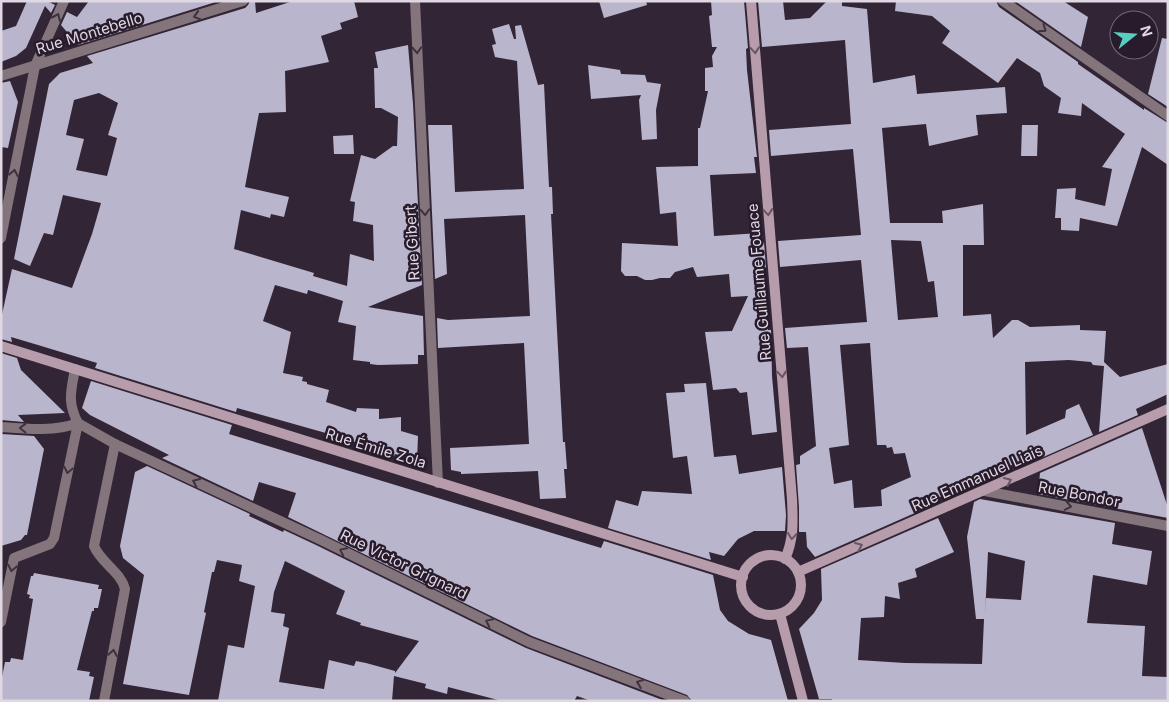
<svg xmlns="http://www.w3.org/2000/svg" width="1169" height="702" viewBox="0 0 1169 702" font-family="Inter,sans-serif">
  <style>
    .building { fill: #b9b5cd; fill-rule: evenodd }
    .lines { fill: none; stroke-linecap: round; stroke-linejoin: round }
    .street { stroke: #84747c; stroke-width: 10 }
    .secondary { stroke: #b79dab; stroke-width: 10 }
    .oneway { stroke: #3f313f }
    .oneway2 { stroke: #685665 }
    .labels { text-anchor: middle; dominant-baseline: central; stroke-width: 5; stroke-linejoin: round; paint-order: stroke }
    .street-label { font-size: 15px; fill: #dfd7e2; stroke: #281b2b }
  </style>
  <rect width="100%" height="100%" fill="#322535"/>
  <!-- building -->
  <g class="building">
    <path d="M27,1h20l8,4 -4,8 -6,-7 -19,42 -10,8 -15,6v-31l15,-5z"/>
    <path d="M89,1h130l-141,44 -17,-20 6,-13 10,5z"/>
    <path d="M250,1h5l1,12 37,-12h61l4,16 -18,6 2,6 -21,7 8,26 -44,9 1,41 -27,1 -14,74 44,10 -5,20 -13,-3 -1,4 -29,-8 -7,39 80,24 -1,3 34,10 3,-32 24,7 -1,-36 -20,-4 2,-19 -5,-1 11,-46 14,4 18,-13h4l1,-29 -17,-9h-6l-1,-40h4l-3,-16 33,-7 5,59 9,181 -54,22 55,9 1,39h-6v9l-40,1 -8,-1v-2l-17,-2 3,-34 -18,-4 5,-21 -35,-11 -1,4 -32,-9 -12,36 28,11 -8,41 20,4 -1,4 5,1v2l22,6 -3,12 30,10 1,-4 22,1v10l22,-2v14l17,5 -1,25 -22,-7 -1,2 -47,-17 -110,-31 -1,4 -141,-44 2,-5 -59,-18 -27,-8 1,5 -11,-3v-20l11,-50 60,19 20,-54 9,-31 -38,-8 -10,40 -9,-2 -14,33 -16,-7 35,-175 11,-11 33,-10 -6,-7 158,-48 3,-3zM99,93l19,10 -10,32 9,3 -10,38 -31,-6 8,-31 -18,-4 8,-35z"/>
    <path d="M599,1h47l1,4 -43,13z"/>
    <path d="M711,1h33l4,47 -2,1 1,21 10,87h-3l2,16 -46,2 4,61 46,-3 1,10 3,-1 2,26h-3l5,62h3l1,46 5,56 -25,3 -5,-43 -7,1 -4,-5 -23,2 -8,-58 27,-1 16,-35 -17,1 -2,-23 -32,3 -4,-10 -18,5 -5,6h-10l-8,2h-7l-8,-4h-12l-4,-5 1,-28 56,3 -2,-34 -16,2 -4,-47 42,-1v-38h2l8,-37h-3v-23l8,-1 -1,-11 5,-9h-5l-3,-31 3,-1z"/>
    <path d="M758,1h25l2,19 25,-2 17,-17h15v5l25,3 6,74 42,-8 2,19 88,-7 2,26 -31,2 2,20 -49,11 -3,-22 -44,4 8,95h53l-1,-12 41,-7 1,41h-21v71l28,-2 2,24 19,-18h6l12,7 50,-2v5l26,1 -2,31 16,15 48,-13v30l-32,15 2,6 -39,17 5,-66 -11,-1 -2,-3 -22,-2 -44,2 1,73 39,-17 1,-8 13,-6 14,31 -52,23v-6l-110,49 2,4 -118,52 -8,-10 -1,-15h-7v-25l-3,-42 4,-1v-8l16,-10 -8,-99 -21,1 -2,-20 82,-6 -6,-62 -81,7 -2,-26 83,-6 -8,-86 -82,7 -2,-26 82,-6 -6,-84 -83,7zM891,240l30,1 7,41 6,-1 4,36 -40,3zM870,343l7,102h9l1,3 5,-1 2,7 11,-1 6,24 -30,13 1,16 -28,2 -2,-28 -18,4 -5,-36 20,-3 -9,-100z"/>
    <path d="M896,1h100l3,6 79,55v2l66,46v-2l24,15v42l-26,-18 -25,79 -37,-8 -1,13 -18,-1v-12h-6l2,-29 19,-1 -1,11 30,7 7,-37 -10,-2 23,-33 -43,-31 -1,13 -23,-3 3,-15 -17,-12 -4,-13 -23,-15 -19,25 -56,-40 8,-12 -18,-15 -37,-5z"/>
    <path d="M1015,1h48l25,16 -7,30z"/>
    <path d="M509,24l5,15h2l-1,-13 6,-1 17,60 6,-1 5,103h3l1,27h-2l6,116 6,112h2l2,27h-3l2,29 -26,1 -2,-28 -77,3v-2l-10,-2 -1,-22 79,-4 -5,-101 -86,5 -1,-30 11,2 82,-4 -5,-101 -81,4 3,55 -12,5 -7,-154h24l3,67 69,-3 -7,-128 -22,-4 -3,-12 4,-1 -4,-15z"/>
    <path d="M1162,38l6,1v68l-20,-13z"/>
    <path d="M588,65l32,5 1,4 24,1 2,7 14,2 -5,26 1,29 -15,1 -3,-40 2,-5 -50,4z"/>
    <path d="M10,81l8,21 -10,46 -7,-1v-64z"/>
    <path d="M1022,125h16l-1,31h-16z"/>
    <path d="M353,135l1,19h-20l-1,-18z"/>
    <path d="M1,353l16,5 4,12 44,43 -47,2 6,7 -23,-2z"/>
    <path d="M91,381l141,44 -3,9 372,114 3,-7 109,34 7,35 8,11 21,13 22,6 17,61h-96l-5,-6 -155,-59 -244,-119 8,-24 -37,-11 -6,19 -91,-43 7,-3 -79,-40 -8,-7z"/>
    <path d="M706,383l8,74 22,-2 3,19 43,-7 4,48 -1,16h-31l-16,8 -14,17 -15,-4 2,8 -103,-32 8,-28 22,6 4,-15 50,3 -5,-38 -14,2 -7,-65 19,-1 -1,-8z"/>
    <path d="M1142,428l26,80v10l-130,-24 2,-21z"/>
    <path d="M1,434l33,2 10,13 -17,86h-2l-4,5 -20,6z"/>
    <path d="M147,466l103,48 -1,2 34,16 1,-2 32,15 210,103 139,53h-74l-14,-5 -3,5h-72l-54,-14 -1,7 -22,-6 1,-4 -32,-8 -2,25h-174l10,-56 16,3 11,-62 -16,-5 3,-16 -25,-5 -3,12h-2l-8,40 2,1 -17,82 -66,-11 21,-109 -21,-17 -3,-12 15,-74zM285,561l60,30 -9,23 25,9 -1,2 59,16 -24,32v-2l-29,-8 -10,-2 -2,5 -25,-6 -5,29 -45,-7 10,-54 -6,-2 2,-12 -14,-2 3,-20z"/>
    <path d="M980,499l135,24 -3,21 40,7 -5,34 -54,-10 -6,48 58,3 -3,50 26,1v24h-336v-2h-13l-20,-70 15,-16 8,-13 -1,-31 117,-51 16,34 -39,17 2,8 -19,6 2,16 -15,-3 -1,21 -23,1 -3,42 47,3 77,1 2,-45h-8l-9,-82 7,-35zM988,552l37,9 -4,39 -35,-2 -1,18z"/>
    <path d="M34,573l65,12 -1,4h4l-4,19h-4v3h-2l-15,59 13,2 -1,4 5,1 -5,24h-88v-19l4,-20h5l1,-4 12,2 10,-61 -4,-1 1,-3 -3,-1 4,-18h2z"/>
  </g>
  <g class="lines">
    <!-- street -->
    <g class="street">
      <path d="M415,1l23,482"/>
      <path d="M1003,1l165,115"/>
      <path d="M1,76l242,-75"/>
      <path d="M1,238l34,-172 29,-65"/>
      <path d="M78,423l37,21 204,95 210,103 156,59"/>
      <path d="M1,427c25,2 54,5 77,-4"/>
      <path d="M985,491l183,35"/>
      <path d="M1,622l13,-64 36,-14 4,-6 24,-115c-11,-21 -7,-32 -3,-54"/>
      <path d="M104,701l21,-112c-4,-17 -24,-26 -31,-43l21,-102"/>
    </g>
    <!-- secondary -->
    <g class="secondary">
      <path d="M751,1l41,498c1,22 2,40 -7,60"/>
      <path d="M1,346l742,231"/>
      <circle cx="771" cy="585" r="30"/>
      <path d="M798,572l370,-163"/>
      <path d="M780,614l23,87"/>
    </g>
  </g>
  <!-- one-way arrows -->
  <defs><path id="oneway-chevron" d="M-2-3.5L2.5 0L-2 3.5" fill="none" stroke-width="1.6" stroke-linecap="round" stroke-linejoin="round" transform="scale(1.25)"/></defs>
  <g class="oneway">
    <use href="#oneway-chevron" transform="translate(197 16) rotate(163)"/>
    <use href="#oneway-chevron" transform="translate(57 17) rotate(-66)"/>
    <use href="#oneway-chevron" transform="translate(1043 29) rotate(35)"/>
    <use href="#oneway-chevron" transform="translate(417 50) rotate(87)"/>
    <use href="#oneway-chevron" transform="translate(14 173) rotate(-79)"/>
    <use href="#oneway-chevron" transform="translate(425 212) rotate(87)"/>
    <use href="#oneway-chevron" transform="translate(23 428) rotate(-179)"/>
    <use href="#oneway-chevron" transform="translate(68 470) rotate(102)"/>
    <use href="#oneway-chevron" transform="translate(196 482) rotate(-155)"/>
    <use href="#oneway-chevron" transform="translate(1068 506) rotate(11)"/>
    <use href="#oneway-chevron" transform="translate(343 551) rotate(-154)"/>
    <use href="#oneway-chevron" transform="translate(12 568) rotate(101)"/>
    <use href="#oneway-chevron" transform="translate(489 622) rotate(-154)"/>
    <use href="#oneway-chevron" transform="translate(113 653) rotate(-80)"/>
    <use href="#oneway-chevron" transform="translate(640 683) rotate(-159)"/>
  </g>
  <g class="oneway2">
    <use href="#oneway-chevron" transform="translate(755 50) rotate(85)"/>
    <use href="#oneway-chevron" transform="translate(768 212) rotate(85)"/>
    <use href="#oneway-chevron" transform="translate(782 374) rotate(85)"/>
    <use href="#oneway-chevron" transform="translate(1008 481) rotate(-24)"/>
    <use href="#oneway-chevron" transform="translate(792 536) rotate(97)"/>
    <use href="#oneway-chevron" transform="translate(859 546) rotate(-24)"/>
  </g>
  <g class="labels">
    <!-- street labels -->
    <g class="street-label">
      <text transform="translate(89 33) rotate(-17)">Rue Montebello</text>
      <text transform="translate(412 243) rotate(-93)">Rue Gibert</text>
      <text transform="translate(759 282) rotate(-95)">Rue Guillaume Fouace</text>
      <text transform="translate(376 448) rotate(17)">Rue Émile Zola</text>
      <text transform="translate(977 478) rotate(-24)">Rue Emmanuel Liais</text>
      <text transform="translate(1079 494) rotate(11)">Rue Bondor</text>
      <text transform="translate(404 564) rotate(26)">Rue Victor Grignard</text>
    </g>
  </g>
  <!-- border -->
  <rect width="1169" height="702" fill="none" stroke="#dfd7e2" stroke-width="5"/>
  <!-- north arrow -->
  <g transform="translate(1134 35) rotate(73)"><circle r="24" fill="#281b2b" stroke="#716674"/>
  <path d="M0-4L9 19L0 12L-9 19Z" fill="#57cec2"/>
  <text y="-8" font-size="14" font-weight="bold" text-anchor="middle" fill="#dfd7e2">N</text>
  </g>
</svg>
